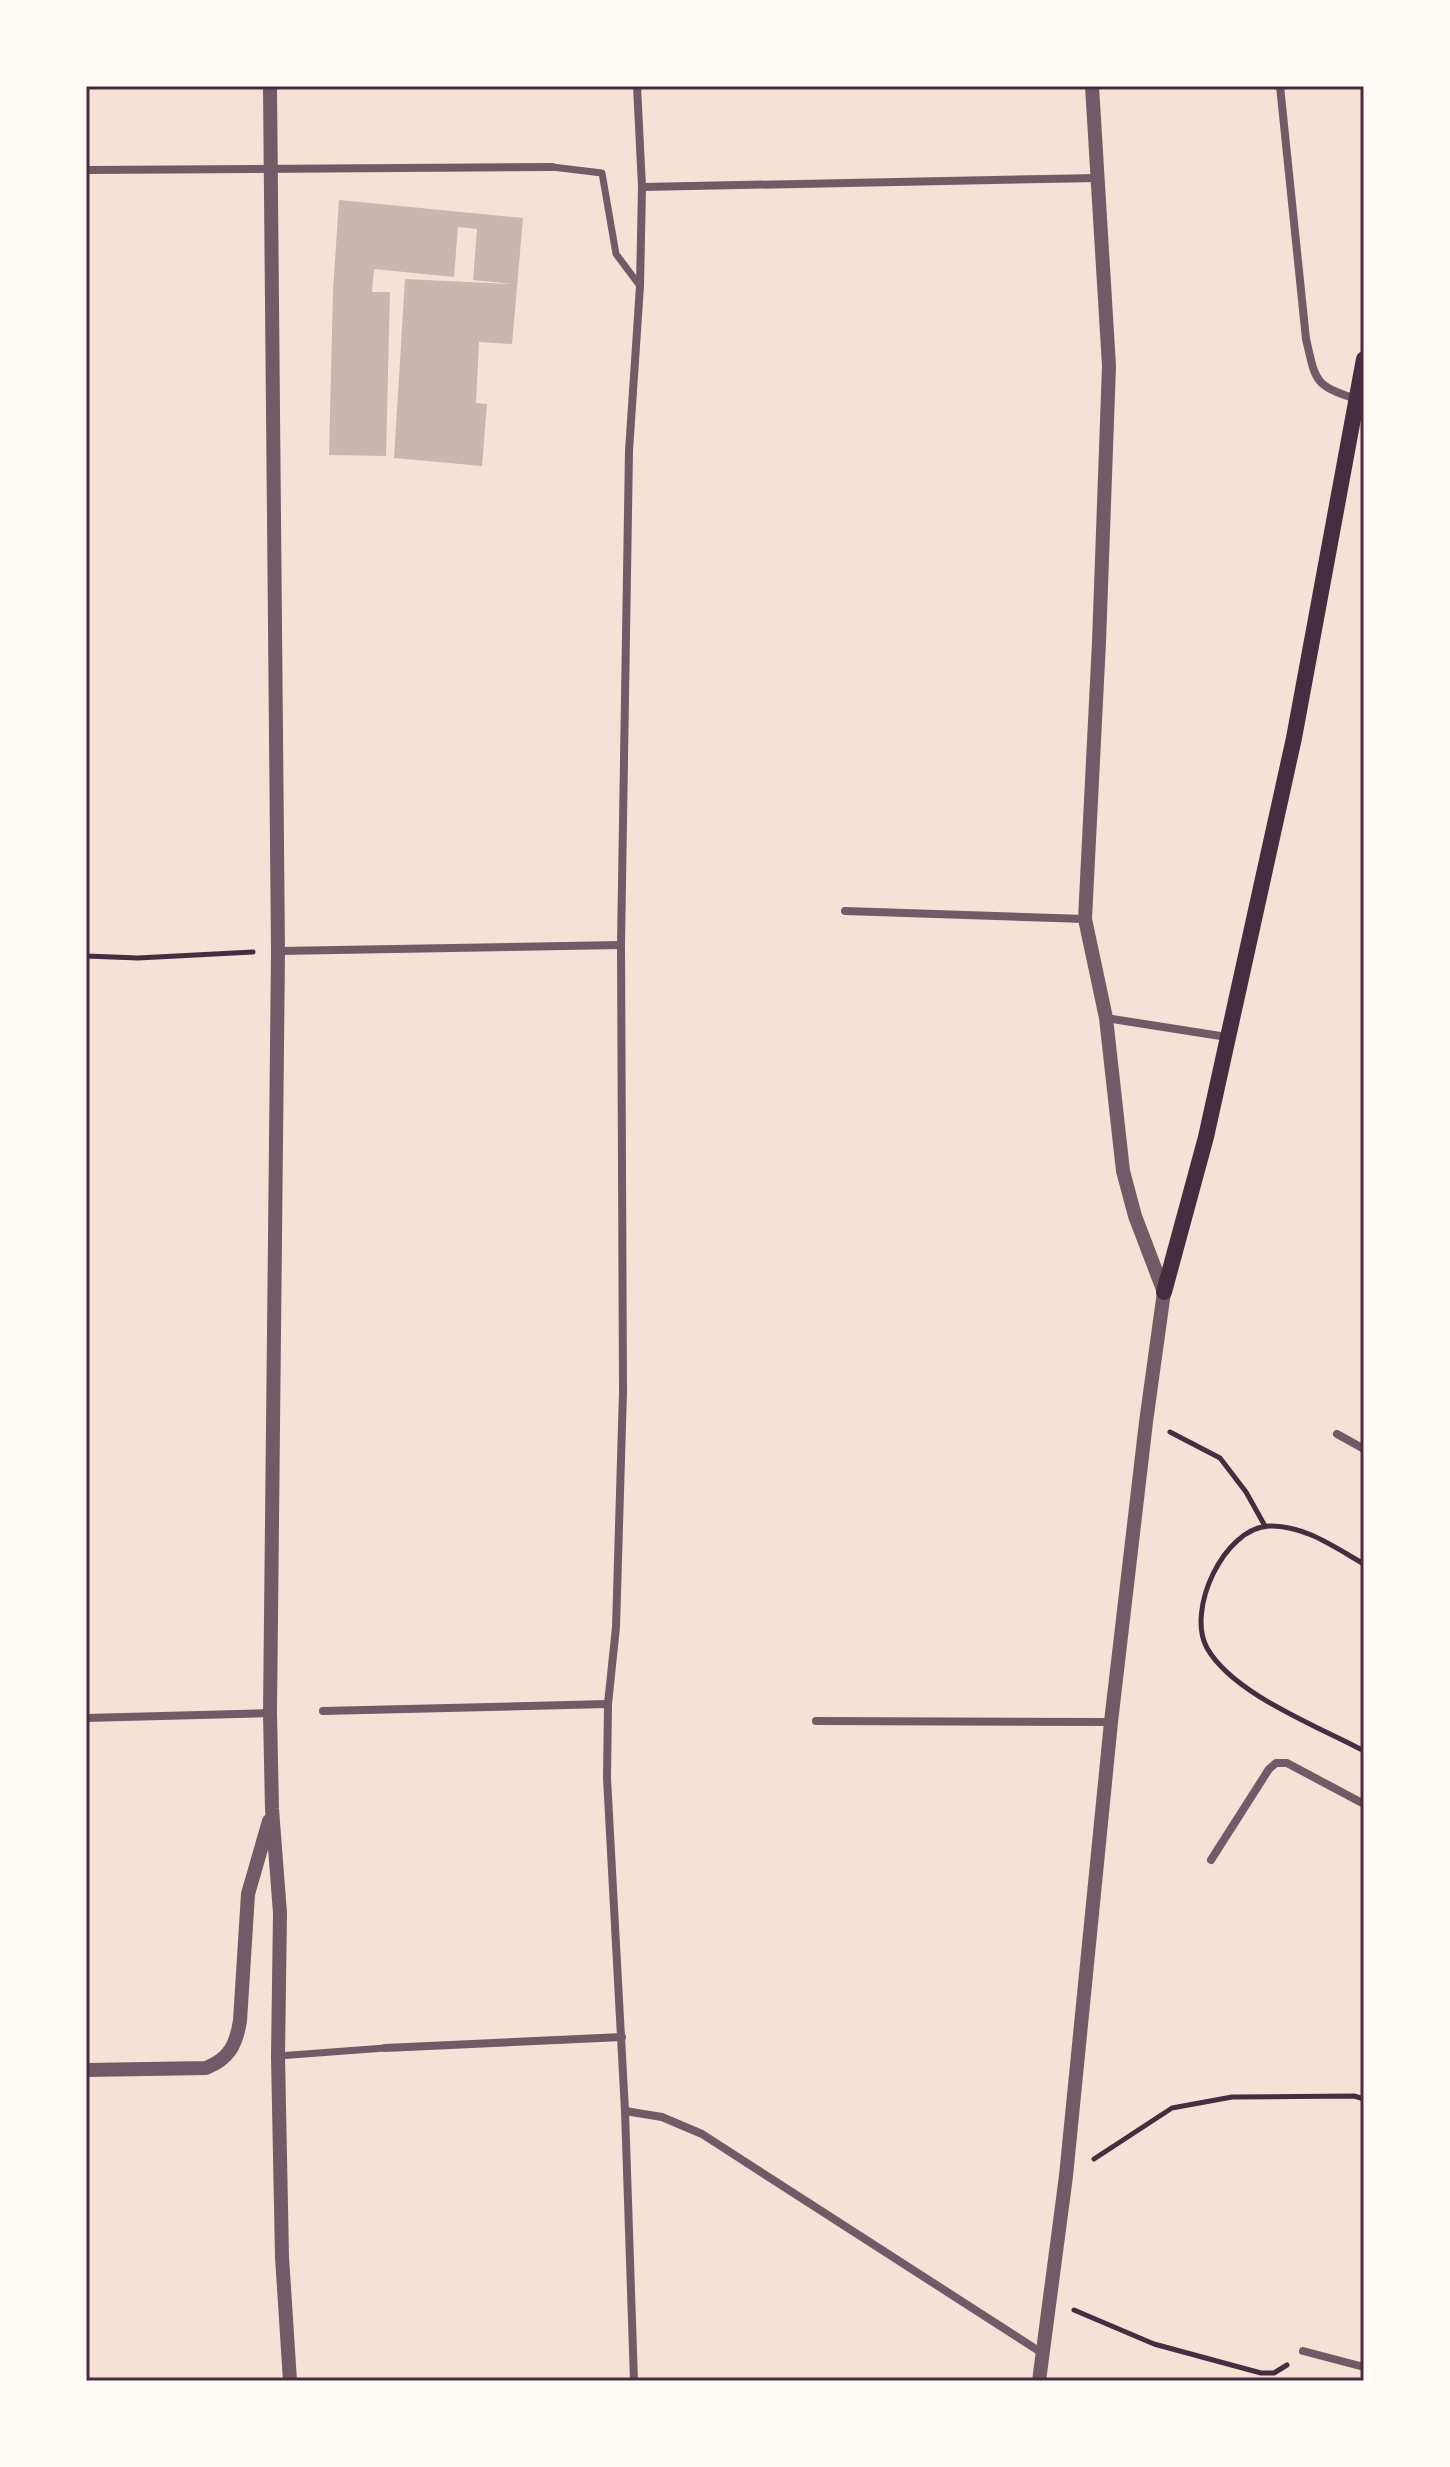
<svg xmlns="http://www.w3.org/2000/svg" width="1450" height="2467" viewBox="0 0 1450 2467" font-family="'IBM Plex Sans',sans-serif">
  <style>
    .building { fill: #ccb4b1 }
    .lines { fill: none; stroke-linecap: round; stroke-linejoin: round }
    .path { stroke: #4a2c40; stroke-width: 5 }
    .pedestrian { stroke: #755966; stroke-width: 7 }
    .minor { stroke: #755966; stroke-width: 8 }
    .tertiary { stroke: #755966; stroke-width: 14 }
    .secondary { stroke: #4a2c40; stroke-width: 16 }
    .neatline { fill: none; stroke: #4a2c40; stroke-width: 3 }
  </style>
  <rect width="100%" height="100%" fill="#f7e1d7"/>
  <!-- building -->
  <path class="building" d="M339,200l184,18 -11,126 -33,-2 -3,61 11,1 -5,62 -88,-8 11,-179 107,5 -39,-4 4,-51 -19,-2 -4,50 -80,-8 -2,23h18l-4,164 -57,-1 4,-164z"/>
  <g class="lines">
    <!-- path -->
    <g class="path">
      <path d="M86,956l52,2 115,-6"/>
      <path d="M1170,1432l50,26 26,34 19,34"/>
      <path d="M1364,1564c-30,-17 -60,-39 -95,-38 -45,2 -83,84 -62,122 26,46 110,78 157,103"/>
      <path d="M1094,2159l78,-51 60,-11 122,-1 10,3"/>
      <path d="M1074,2310l80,34 107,29h13l13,-8"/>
    </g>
    <!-- pedestrian -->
    <g class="pedestrian">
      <path d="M552,167l50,6 14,81 24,32"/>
      <path d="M278,2056l107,-8"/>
    </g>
    <!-- minor -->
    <g class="minor">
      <path d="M1280,86l26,253c10,42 7,46 50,60"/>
      <path d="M86,170l466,-3"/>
      <path d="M642,187l456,-9"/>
      <path d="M845,911l240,8"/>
      <path d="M278,951l343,-6"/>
      <path d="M1106,1018l121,19"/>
      <path d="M1337,1434l27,15"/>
      <path d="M323,1711l285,-7"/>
      <path d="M86,1718l184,-5"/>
      <path d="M816,1721l295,1"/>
      <path d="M1211,1860l58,-91 7,-6h11l77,41"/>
      <path d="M385,2048l237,-11"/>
      <path d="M625,2111l37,6 40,17 340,219"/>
      <path d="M1303,2351l61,16"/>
      <path d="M634,2381l-9,-270 -18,-333 1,-74 8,-77 7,-235 -2,-447 8,-494 11,-165 2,-99 -5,-101"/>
    </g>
    <!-- tertiary -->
    <g class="tertiary">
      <path d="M270,86l8,865 -8,762 2,96 8,104 -2,143 4,201 8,124"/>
      <path d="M86,2070l120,-2c23,-9 30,-23 34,-47l8,-127 21,-73"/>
      <path d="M1039,2381l27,-205 45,-454 35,-300 18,-130 -29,-76 -12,-45 -17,-153 -21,-99 14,-277 10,-276 -17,-280"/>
    </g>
    <!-- secondary -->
    <path class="secondary" d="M1164,1292l42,-155 88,-399 70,-379"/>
  </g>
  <!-- border -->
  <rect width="1450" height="2467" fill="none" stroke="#fffaf5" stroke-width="176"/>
  <rect x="88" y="88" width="1274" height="2291" class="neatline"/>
</svg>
